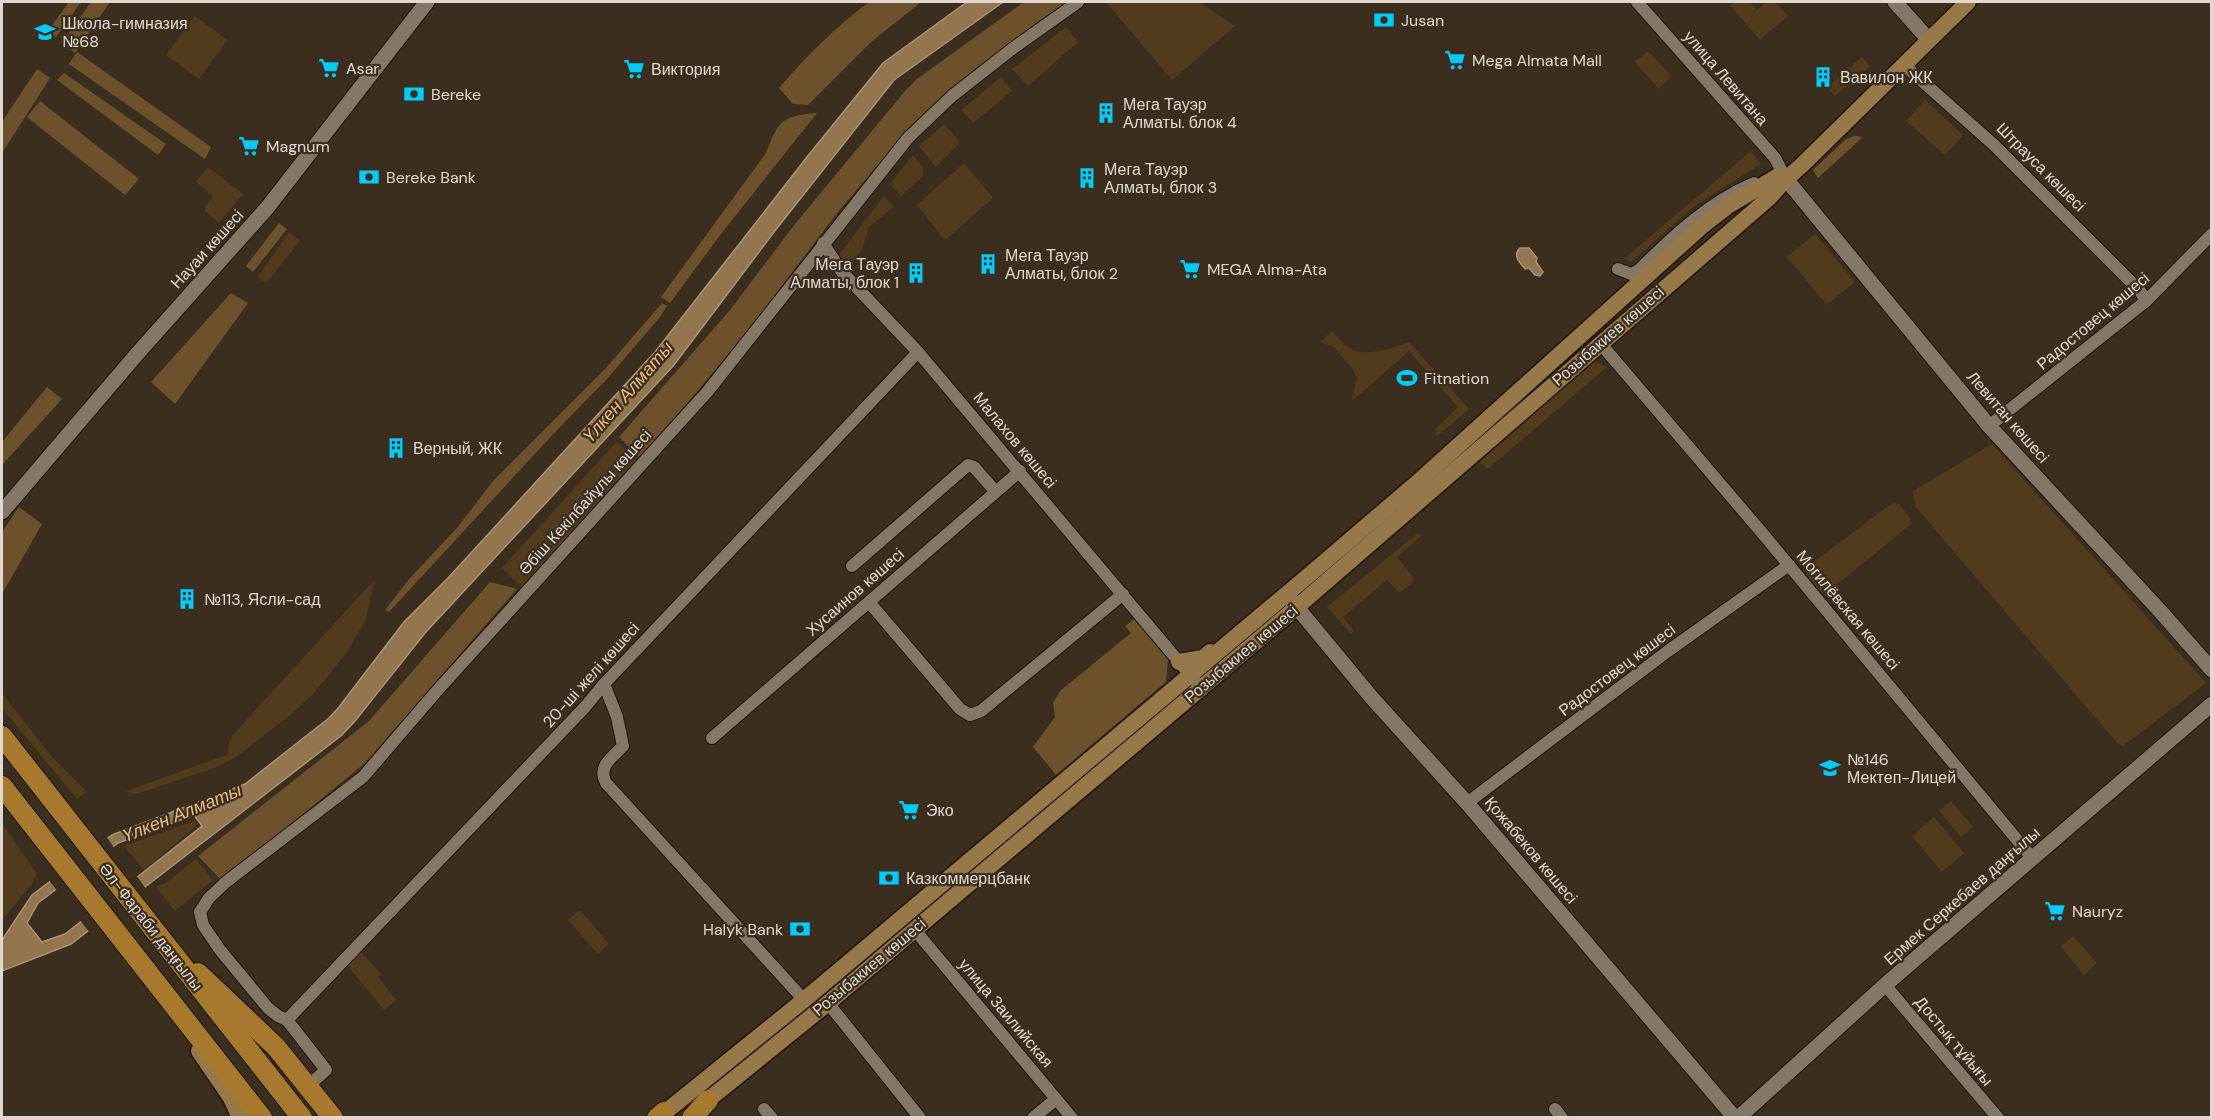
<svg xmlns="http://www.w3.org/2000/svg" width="2213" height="1119" viewBox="0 0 2213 1119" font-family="'DM Sans',sans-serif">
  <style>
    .green { fill: #523b1d }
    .forest { fill: #6d512c }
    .water { fill: #937550; stroke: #aa9376; stroke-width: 1.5; fill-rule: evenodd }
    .pier { fill: #3b2e1f }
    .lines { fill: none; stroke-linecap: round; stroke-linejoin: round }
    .minor-casing { stroke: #211608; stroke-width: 14 }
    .tertiary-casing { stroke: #211608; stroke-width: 17 }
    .secondary-casing { stroke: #211608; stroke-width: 19 }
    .primary-casing { stroke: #211608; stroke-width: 22 }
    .minor { stroke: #857766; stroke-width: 12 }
    .tertiary { stroke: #857766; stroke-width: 15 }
    .secondary { stroke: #96784b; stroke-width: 16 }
    .primary { stroke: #a6792f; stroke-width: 20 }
    .labels { text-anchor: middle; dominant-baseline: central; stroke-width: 4.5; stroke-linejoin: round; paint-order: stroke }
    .poi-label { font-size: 16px; fill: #e1d9d0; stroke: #3b2e1f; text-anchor: start }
    .street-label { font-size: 16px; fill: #e1d9d0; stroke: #3b2e1f }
    .water-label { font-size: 18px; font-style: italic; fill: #edbd82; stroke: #3b2e1f }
  </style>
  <rect width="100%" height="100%" fill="#3b2e1f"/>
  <!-- green -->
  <g class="green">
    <path d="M1106,2h93l36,24 -63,54z"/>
    <path d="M1734,2h16l7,8 10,-8h8l13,14 -28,24 -30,-35z"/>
    <path d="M195,16l32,24 -28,39 -33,-24z"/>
    <path d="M1066,27l12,15 -50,44 -16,-17z"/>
    <path d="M1648,51l23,25 -12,13 -24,-27z"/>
    <path d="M1862,57l8,9 -35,30 -8,-9z"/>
    <path d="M1001,77l11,14 -39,32 -12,-13z"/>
    <path d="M1925,100l38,35 -18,20 -39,-34z"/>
    <path d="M944,124l14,16v4l-22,23 -17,-21z"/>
    <path d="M1751,151l10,13 -68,43 -62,55 -7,-3z"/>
    <path d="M913,155l10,13v8l-22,20 -11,-12z"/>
    <path d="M964,163l29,35 -48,42 -28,-35z"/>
    <path d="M208,167l35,27 -24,29 -14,-12v-4l8,-11 -17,-14z"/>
    <path d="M884,196l9,11 -24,20 -8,25 -13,14 -10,-10z"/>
    <path d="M289,232l11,9 -34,42 -8,-6z"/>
    <path d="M1815,234l40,48 -28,23 -40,-48z"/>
    <path d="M1332,331c5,5 10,12 17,17 16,10 44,0 60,-6l60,67 -33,28v-8l22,-22 -49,-56 -57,50 5,-23 -5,-10 -18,-21 -14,-5z"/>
    <path d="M1592,361l15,6 -119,102 -9,-7z"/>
    <path d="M617,441l21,20 -117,126 -19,-19z"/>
    <path d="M1992,444l214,239 -83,63 -6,-3 -202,-237 -2,-15z"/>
    <path d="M1892,503l7,1 11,14 1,6 -84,69h-5l-16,-17v-8z"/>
    <path d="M1418,533l3,3 -24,21 16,20v5l-13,11 -13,-13 -44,37 11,14 -3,3 -24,-27z"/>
    <path d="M375,579l-10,43 -21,34 -31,38 -20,19 -57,44 -19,10 -71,24 -12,3 -8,-3 101,-36 4,-18z"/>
    <path d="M2,693l49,63 36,36 -10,7 -75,-91z"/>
    <path d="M1951,801l22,26 -12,10 -22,-26z"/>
    <path d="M1934,817l30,36 -22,19 -30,-36z"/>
    <path d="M194,821l3,4 -53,45 -20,-24z"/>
    <path d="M2,824l35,50 -6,11 -29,35z"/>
    <path d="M196,859l17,21 -38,31 -19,-24 11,-5z"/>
    <path d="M580,910l29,34 -11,10 -30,-34z"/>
    <path d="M2073,936l24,27 -13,12 -23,-28z"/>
    <path d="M361,952l20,22 -3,3 18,23 -12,10 -37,-45z"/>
  </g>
  <!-- forest -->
  <g class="forest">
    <path d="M69,2h12l-25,35 -8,-6z"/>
    <path d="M91,2h19l-35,51 -13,-10z"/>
    <path d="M869,2h52l-50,40 -63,63 -15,-1 -14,-16c27,-32 57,-61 90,-86z"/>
    <path d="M1024,2h43l-107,80 -53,48 -69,82 -89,117 -108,130 -22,-22 111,-127 65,-86 110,-133 12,-12z"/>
    <path d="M77,52l134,95 -6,12 -136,-95z"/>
    <path d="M37,69l13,9 -48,75v-31z"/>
    <path d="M64,73l102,71 -8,11 -101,-75z"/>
    <path d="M40,101l99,78 -14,16 -98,-78z"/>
    <path d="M817,113l-96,121 -51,69 -9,-6 105,-144c13,-33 15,-37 51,-40z"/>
    <path d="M1854,136l9,1 -45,41 -5,-8 32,-30z"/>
    <path d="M279,223l8,6 -34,43 -7,-6z"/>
    <path d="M231,293l17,10 -73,101 -24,-22z"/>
    <path d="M662,303l5,3 -7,11 -54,63 -49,50 -168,182 -4,-2 25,-32 47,-50 36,-47 113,-113z"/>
    <path d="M47,387l15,12 -60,66v-23z"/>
    <path d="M19,507l23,17 -40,70v-62z"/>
    <path d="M490,582l27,7 -153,175 -78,64 -66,51 -22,-23 171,-135z"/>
    <path d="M1134,619l34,40 -2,23 -110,93 -23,-28 22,-30 -2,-14 7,-12 71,-58 -6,-7z"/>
  </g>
  <!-- water -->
  <g class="water">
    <path d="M967,2h36l-109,78 -120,152 -100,133 -249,268 -70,88 -13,14 -271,209 -69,27v-31l30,-45 80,-60 133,-51 84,-66 10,-11 65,-85 44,-44 207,-226 152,-195 76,-94zM194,815l8,11 -137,108 -23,8 -15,-19 11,-20 80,-60z"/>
    <path d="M1520,248h9l8,10 -1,4 7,10 -3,4 -5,-1 -6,-7 -4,1c-5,-6 -13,-14 -5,-21z"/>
  </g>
  <!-- pier -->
  <g class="pier">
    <path d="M106,836l9,13 -57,43 -10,-13z"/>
    <path d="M136,875l10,14 -56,44 -11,-14z"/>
  </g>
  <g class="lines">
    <!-- minor casing -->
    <g class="minor-casing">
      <g id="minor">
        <path d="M1637,2l138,156 11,21"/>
        <path d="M1904,65l90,80 146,146 6,10"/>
        <path d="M823,243l19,29 76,80 283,336"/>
        <path d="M1618,269l13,5 8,-4c34,-34 70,-68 115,-87"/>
        <path d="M1600,343l163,191 270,325"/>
        <path d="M1989,426l157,-125 66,-67"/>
        <path d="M852,566l116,-101 6,2 21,24"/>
        <path d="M869,602l91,107 10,6 11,-4 142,-117"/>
        <path d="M604,684l13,33 6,29c-11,12 -26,20 -17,37l198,217"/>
        <path d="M712,738l308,-267"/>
        <path d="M1467,803l201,-152 121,-86"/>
        <path d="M914,929l158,189"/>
        <path d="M1885,985l113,133"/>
        <path d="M828,1003l92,115"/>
        <path d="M287,1020l-9,-4 -10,-8 -48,-58 -17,-25 -3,-13 9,-14 17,-16 137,-105 73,-85 272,-301 200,-253 44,-42 60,-47 66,-47"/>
        <path d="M287,1020l298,-313 19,-23 314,-332"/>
        <path d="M287,1020l39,50 -18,16"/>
        <path d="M764,1109l8,9"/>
        <path d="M1555,1109l7,9"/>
        <path d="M1033,1118l23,-19"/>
      </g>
    </g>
    <!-- tertiary casing -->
    <g class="tertiary-casing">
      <g id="tertiary">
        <path d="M1895,2l34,38"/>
        <path d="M1786,179l203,247 172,186 51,58"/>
        <path d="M2,512l135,-158 130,-146 160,-206"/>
        <path d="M1290,599l82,99 95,105 268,315"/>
        <path d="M1738,1118l147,-133 327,-281"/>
      </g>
    </g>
    <!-- secondary casing -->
    <g class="secondary-casing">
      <g id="secondary">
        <path d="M1179,662l24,-4 7,-6"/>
        <path d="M199,1051l32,47 9,20"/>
        <path d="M698,1108l130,-105 469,-396 472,-409 17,-19 16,-14 166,-163"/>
        <path d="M658,1118l146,-118 498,-419 117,-100 282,-254 27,-21 50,-30 8,3"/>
      </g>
    </g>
    <!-- primary casing -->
    <g class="primary-casing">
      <g id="primary">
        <path d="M2,736l300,382"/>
        <path d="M2,786l260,332"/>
        <path d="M198,973l78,74 57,71"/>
        <path d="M657,1118l7,-6"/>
        <path d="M692,1118l16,-18"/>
      </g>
    </g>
    <!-- minor -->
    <use href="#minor" class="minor"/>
    <!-- tertiary -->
    <use href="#tertiary" class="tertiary"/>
    <!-- secondary -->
    <use href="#secondary" class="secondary"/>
    <!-- primary -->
    <use href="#primary" class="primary"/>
  </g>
  <!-- icons -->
  <defs>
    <g id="bank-bare" transform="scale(1.62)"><path d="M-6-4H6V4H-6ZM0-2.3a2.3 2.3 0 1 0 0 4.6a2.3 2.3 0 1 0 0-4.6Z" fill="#01cbf9" stroke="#3b2e1f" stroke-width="2.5" paint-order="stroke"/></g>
    <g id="school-bare" transform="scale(1.62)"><path d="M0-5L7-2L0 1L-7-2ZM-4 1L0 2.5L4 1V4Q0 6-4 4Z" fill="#01cbf9" stroke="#3b2e1f" stroke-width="2.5" paint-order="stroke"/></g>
    <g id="supermarket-bare" transform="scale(1.62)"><path d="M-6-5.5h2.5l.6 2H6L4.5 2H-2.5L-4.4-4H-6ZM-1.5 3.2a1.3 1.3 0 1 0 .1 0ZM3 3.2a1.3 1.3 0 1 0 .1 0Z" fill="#01cbf9" stroke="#3b2e1f" stroke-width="2.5" paint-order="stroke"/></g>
    <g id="building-bare" transform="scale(1.62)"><path d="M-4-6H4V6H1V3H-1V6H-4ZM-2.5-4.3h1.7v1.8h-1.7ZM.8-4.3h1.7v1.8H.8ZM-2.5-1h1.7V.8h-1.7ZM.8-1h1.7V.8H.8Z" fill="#01cbf9" stroke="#3b2e1f" stroke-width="2.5" paint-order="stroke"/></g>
    <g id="stadium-bare" transform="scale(1.62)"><path d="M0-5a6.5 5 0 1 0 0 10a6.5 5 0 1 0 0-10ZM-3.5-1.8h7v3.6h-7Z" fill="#01cbf9" stroke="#3b2e1f" stroke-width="2.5" paint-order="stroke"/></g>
  </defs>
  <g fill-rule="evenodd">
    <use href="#bank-bare" x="1384" y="20"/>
    <use href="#school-bare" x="45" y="32"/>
    <use href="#supermarket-bare" x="1455" y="60"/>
    <use href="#supermarket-bare" x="329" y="68"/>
    <use href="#supermarket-bare" x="634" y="69"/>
    <use href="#building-bare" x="1823" y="77"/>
    <use href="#bank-bare" x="414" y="94"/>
    <use href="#building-bare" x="1106" y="113"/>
    <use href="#supermarket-bare" x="249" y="146"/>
    <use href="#bank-bare" x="369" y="177"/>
    <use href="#building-bare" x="1087" y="178"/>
    <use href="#building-bare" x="988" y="264"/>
    <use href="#supermarket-bare" x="1190" y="269"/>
    <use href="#building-bare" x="916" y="273"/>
    <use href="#stadium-bare" x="1407" y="378"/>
    <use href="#building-bare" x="396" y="448"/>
    <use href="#building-bare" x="187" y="599"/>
    <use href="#school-bare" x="1830" y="768"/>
    <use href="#supermarket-bare" x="909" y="810"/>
    <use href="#bank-bare" x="889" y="878"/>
    <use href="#supermarket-bare" x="2055" y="911"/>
    <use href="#bank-bare" x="800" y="929"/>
  </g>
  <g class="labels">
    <!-- poi labels -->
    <g class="poi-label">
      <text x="1401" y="20">Jusan</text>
      <text x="62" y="23">Школа-гимназия<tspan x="62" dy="18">№68</tspan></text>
      <text x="1472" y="60">Mega Almata Mall</text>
      <text x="346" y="68">Asar</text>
      <text x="651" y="69">Виктория</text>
      <text x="1840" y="77">Вавилон ЖК</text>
      <text x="431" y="94">Bereke</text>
      <text x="1123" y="104">Мега Тауэр<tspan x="1123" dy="18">Алматы. блок 4</tspan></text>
      <text x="266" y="146">Magnum</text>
      <text x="1104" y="169">Мега Тауэр<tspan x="1104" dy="18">Алматы, блок 3</tspan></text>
      <text x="386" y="177">Bereke Bank</text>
      <text x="1005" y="255">Мега Тауэр<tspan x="1005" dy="18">Алматы, блок 2</tspan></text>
      <text x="899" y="264" text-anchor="end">Мега Тауэр<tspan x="899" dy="18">Алматы, блок 1</tspan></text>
      <text x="1207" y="269">MEGA Alma-Ata</text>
      <text x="1424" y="378">Fitnation</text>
      <text x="413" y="448">Верный, ЖК</text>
      <text x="204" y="599">№113, Ясли-сад</text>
      <text x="1847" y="759">№146<tspan x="1847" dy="18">Мектеп-Лицей</tspan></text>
      <text x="926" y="810">Эко</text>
      <text x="906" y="878">Казкоммерцбанк</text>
      <text x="2072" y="911">Nauryz</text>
      <text x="783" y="929" text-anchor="end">Halyk Bank</text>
    </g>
    <!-- street labels -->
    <g class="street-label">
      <text transform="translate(1726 78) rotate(49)">улица Левитана</text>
      <text transform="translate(2041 167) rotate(45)">Штрауса көшесі</text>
      <text transform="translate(207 249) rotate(-48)">Науаи көшесі</text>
      <text transform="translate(2093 321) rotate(-40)">Радостовец көшесі</text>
      <text transform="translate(1608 336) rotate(-41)">Розыбакиев көшесі</text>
      <text transform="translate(2008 417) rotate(49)">Левитан көшесі</text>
      <text transform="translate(1015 440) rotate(50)">Малахов көшесі</text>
      <text transform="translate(585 502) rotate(-48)">Әбіш Кекілбайұлы көшесі</text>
      <text transform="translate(855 592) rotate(-41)">Хусаинов көшесі</text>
      <text transform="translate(1848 610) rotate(50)">Могилёвская көшесі</text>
      <text transform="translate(1241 654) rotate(-40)">Розыбакиев көшесі</text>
      <text transform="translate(1617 670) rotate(-37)">Радостовец көшесі</text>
      <text transform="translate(591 675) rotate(-48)">20-ші желі көшесі</text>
      <text transform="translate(1531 850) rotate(50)">Қожабеков көшесі</text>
      <text transform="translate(1962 896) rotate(-41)">Ермек Серкебаев даңғылы</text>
      <text transform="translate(151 927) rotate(52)">Әл-Фараби даңғылы</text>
      <text transform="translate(869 967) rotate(-40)">Розыбакиев көшесі</text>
      <text transform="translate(1006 1013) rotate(50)">улица Заилийская</text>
      <text transform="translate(1954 1041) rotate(50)">Достық тұйығы</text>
    </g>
    <!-- water labels -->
    <g class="water-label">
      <text transform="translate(628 392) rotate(-49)">Үлкен Алматы</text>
      <text transform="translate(182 813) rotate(-22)">Үлкен Алматы</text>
    </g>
  </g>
  <!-- border -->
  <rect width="2213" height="1119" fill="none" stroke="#e1d9d0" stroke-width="6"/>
</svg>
